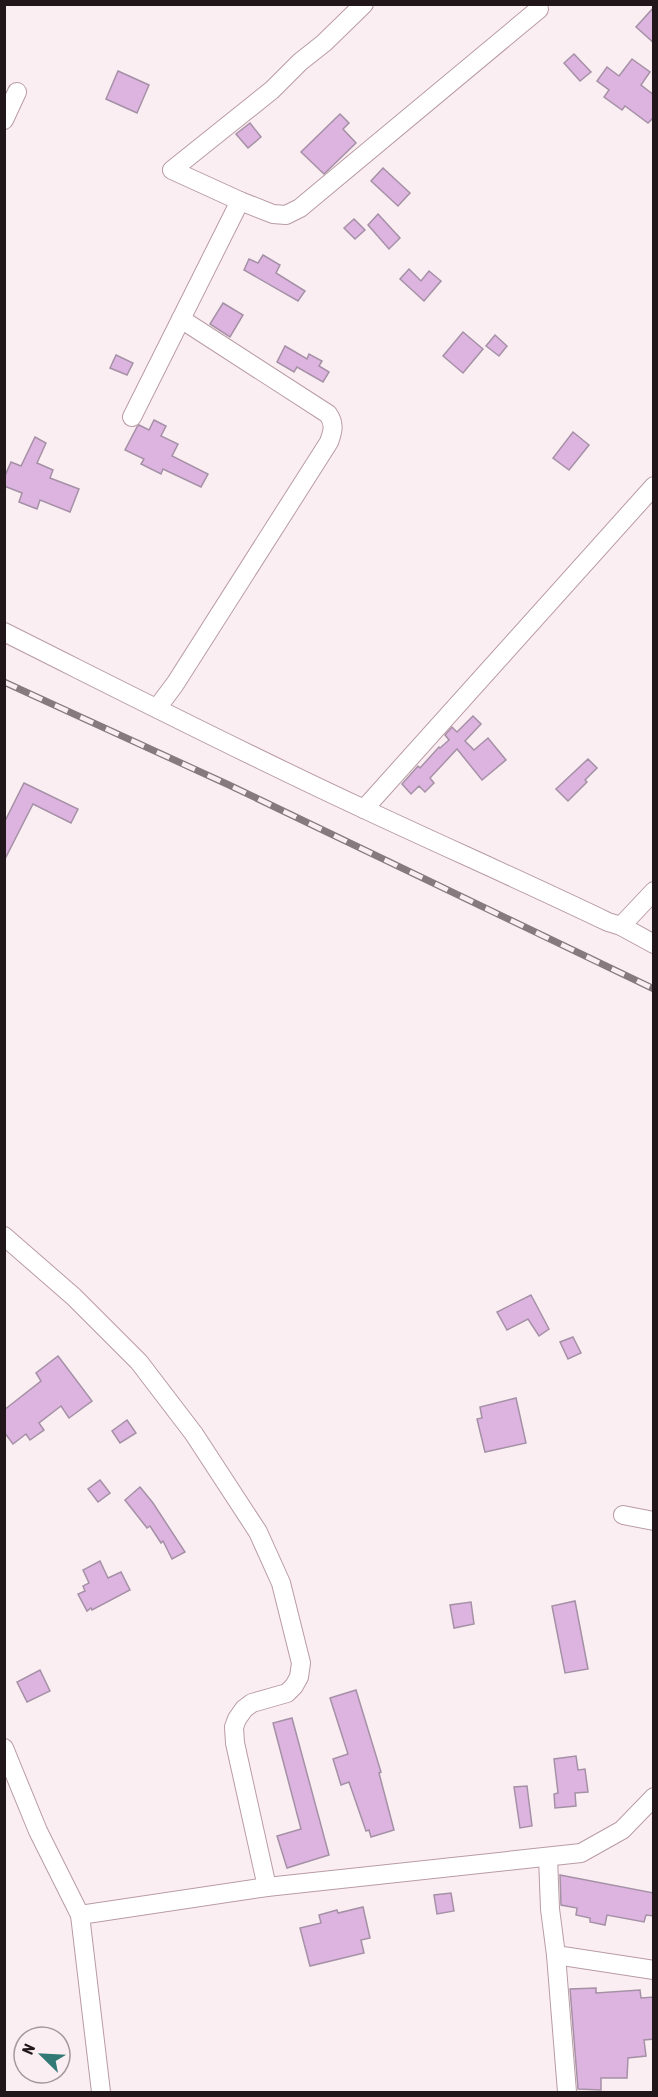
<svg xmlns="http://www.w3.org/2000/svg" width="658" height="2097" viewBox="0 0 658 2097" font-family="'Asap Condensed',sans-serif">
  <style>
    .building { fill: #ddb3e0; stroke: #a591a6; stroke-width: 1.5 }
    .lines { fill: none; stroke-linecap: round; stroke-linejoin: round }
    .street-casing { stroke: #b99ba4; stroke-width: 20 }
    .street { stroke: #fff; stroke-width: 18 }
    .rail-casing { stroke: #867a7e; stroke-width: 7 }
    .rail { stroke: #fbeef2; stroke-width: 4.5; stroke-dasharray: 14; stroke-linecap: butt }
  </style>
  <rect width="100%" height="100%" fill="#fbeef2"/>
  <!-- building -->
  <g class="building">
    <path d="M654,7v36l-18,-16z"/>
    <path d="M574,54l17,18 -11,9 -16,-18z"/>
    <path d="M632,59l18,13 -9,13 13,10v22l-6,6 -23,-17 -3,4 -18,-13 5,-7 -12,-9 10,-14 12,9z"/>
    <path d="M118,71l31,14 -12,28 -31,-14z"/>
    <path d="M340,114l9,9 -6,6 13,14 -32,31 -23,-22z"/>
    <path d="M250,123l11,14 -13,11 -12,-14z"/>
    <path d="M383,168l27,25 -12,13 -27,-25z"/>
    <path d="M378,214l22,24 -11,11 -21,-24z"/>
    <path d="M354,219l11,11 -10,9 -11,-11z"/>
    <path d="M263,255l17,10 -4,8 29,18 -7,10 -54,-31 5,-11 9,4z"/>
    <path d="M409,269l12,12 8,-10 12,10 -17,20 -24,-22z"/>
    <path d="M223,303l20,12 -13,22 -20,-13z"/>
    <path d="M463,332l20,17 -20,24 -20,-17z"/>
    <path d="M495,335l12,11 -8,10 -13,-10z"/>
    <path d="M285,346l22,13 2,-5 13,7 -3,5 10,6 -6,10 -26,-15 -3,5 -17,-10z"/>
    <path d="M116,355l17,8 -6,12 -17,-7z"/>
    <path d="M154,420l12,6 -5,10 17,8 -6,12 36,18 -7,13 -38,-18 -2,5 -20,-10 3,-5 -19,-9 12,-23 2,-2 10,5z"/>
    <path d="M573,432l16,13 -20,25 -16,-12z"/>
    <path d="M35,437l11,6 -9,20 16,7 -3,8 29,11 -9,23 -30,-12 -3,9 -18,-7 3,-9 -18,-7v-8l7,-16 10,4z"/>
    <path d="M473,716l8,8 -16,17 9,9 14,-12 18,22 -24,20 -25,-31 -27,29 4,5 -9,9 -6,-6 -8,8 -9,-10 16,-18 2,2 19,-21 1,1 9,-8 -4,-5 7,-8 5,5z"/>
    <path d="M588,759l9,9 -12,12 2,2 -19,19 -12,-12z"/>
    <path d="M24,783l54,26 -7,14 -38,-19 -29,57v-38z"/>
    <path d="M531,1295l18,34 -10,7 -11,-17 -21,11 -10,-18z"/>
    <path d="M573,1337l8,16 -13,6 -8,-17z"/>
    <path d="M58,1356l34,45 -23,17 -8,-12 -22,17 5,7 -14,10 -4,-6 -13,10 -9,-12v-22l37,-29 -5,-8z"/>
    <path d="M516,1398l10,45 -41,9 -8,-33 5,-1 -2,-11z"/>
    <path d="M127,1420l9,13 -16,10 -8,-12z"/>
    <path d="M100,1480l10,13 -12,9 -10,-13z"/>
    <path d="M140,1487l13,16 32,49 -13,7 -9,-18 -2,2 -11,-17 -3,2 -22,-28z"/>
    <path d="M100,1561l8,17 13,-6 9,18 -38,20 -1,-2 -4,3 -9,-17 7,-3 -2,-5 6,-3 -6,-13z"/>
    <path d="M575,1601l13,68 -23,4 -13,-67z"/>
    <path d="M471,1602l3,22 -20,4 -4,-23z"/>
    <path d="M40,1670l10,21 -23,11 -10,-20z"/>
    <path d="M356,1690l25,82 -2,1 15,57 -23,7 -2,-7 -3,1 -17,-49 -8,3 -8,-26 15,-5 -18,-56z"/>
    <path d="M292,1718l37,137 -42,13 -10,-32 24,-7 -28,-106z"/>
    <path d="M576,1756l2,14 7,-1 3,23 -13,1 1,13 -21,2 -1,-14 4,-1 -4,-34z"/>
    <path d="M527,1786l5,40 -12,2 -6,-41z"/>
    <path d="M560,1875l94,18v23l-8,-1 -2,7 -37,-7 -2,10 -15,-3v-4l-14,-3 1,-7 -16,-3z"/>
    <path d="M451,1893l3,18 -17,3 -3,-19z"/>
    <path d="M363,1907l7,31 -9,2 3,13 -54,13 -10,-38 21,-5 -2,-8 18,-5 1,3z"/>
    <path d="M596,1988v5l44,-3 1,8 13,-1v42l-10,1 2,16 -18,2 -1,20h-26v12l-23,-1 -8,-100z"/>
  </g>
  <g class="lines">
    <!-- street casing -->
    <g class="street-casing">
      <g id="street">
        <path d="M4,120l13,-28"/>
        <path d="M240,201l33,13 13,1 14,-7 239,-199"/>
        <path d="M132,417l108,-216 -68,-31 100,-80 28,-28 24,-19 40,-39"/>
        <path d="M4,632c120,60 239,121 360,177 81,38 163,74 244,113l13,4 33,18"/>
        <path d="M157,708l18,-24 154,-242c4,-11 6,-18 -1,-28l-147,-95"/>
        <path d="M364,809l290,-323"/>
        <path d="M621,926l33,-35"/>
        <path d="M4,1236l70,61 65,65 55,72 64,98 23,51 20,80 -2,14 -5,9 -7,7 -35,10 -8,6 -7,10 -3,8 1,16 32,144"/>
        <path d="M623,1515l31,6"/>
        <path d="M4,1748l34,83 42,84"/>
        <path d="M548,1857l2,52 6,46 98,15"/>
        <path d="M556,1955l11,137"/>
        <path d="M101,2092l-21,-177 187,-28 314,-34 41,-23 32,-33"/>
      </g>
    </g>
    <!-- street -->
    <use href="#street" class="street"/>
    <!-- rail casing -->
    <g class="rail-casing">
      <path id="rail" d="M4,682l225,103 425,204"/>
    </g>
    <!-- rail -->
    <use href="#rail" class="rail"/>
  </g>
  <!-- border -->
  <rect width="658" height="2097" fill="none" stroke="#21161a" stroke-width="12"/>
  <!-- north arrow -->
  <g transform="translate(42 2055) rotate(294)"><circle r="28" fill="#fbeef2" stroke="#a4989c" stroke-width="1.5"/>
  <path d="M0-4.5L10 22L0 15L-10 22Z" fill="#317975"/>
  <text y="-9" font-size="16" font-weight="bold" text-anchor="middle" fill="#21161a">N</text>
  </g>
</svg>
